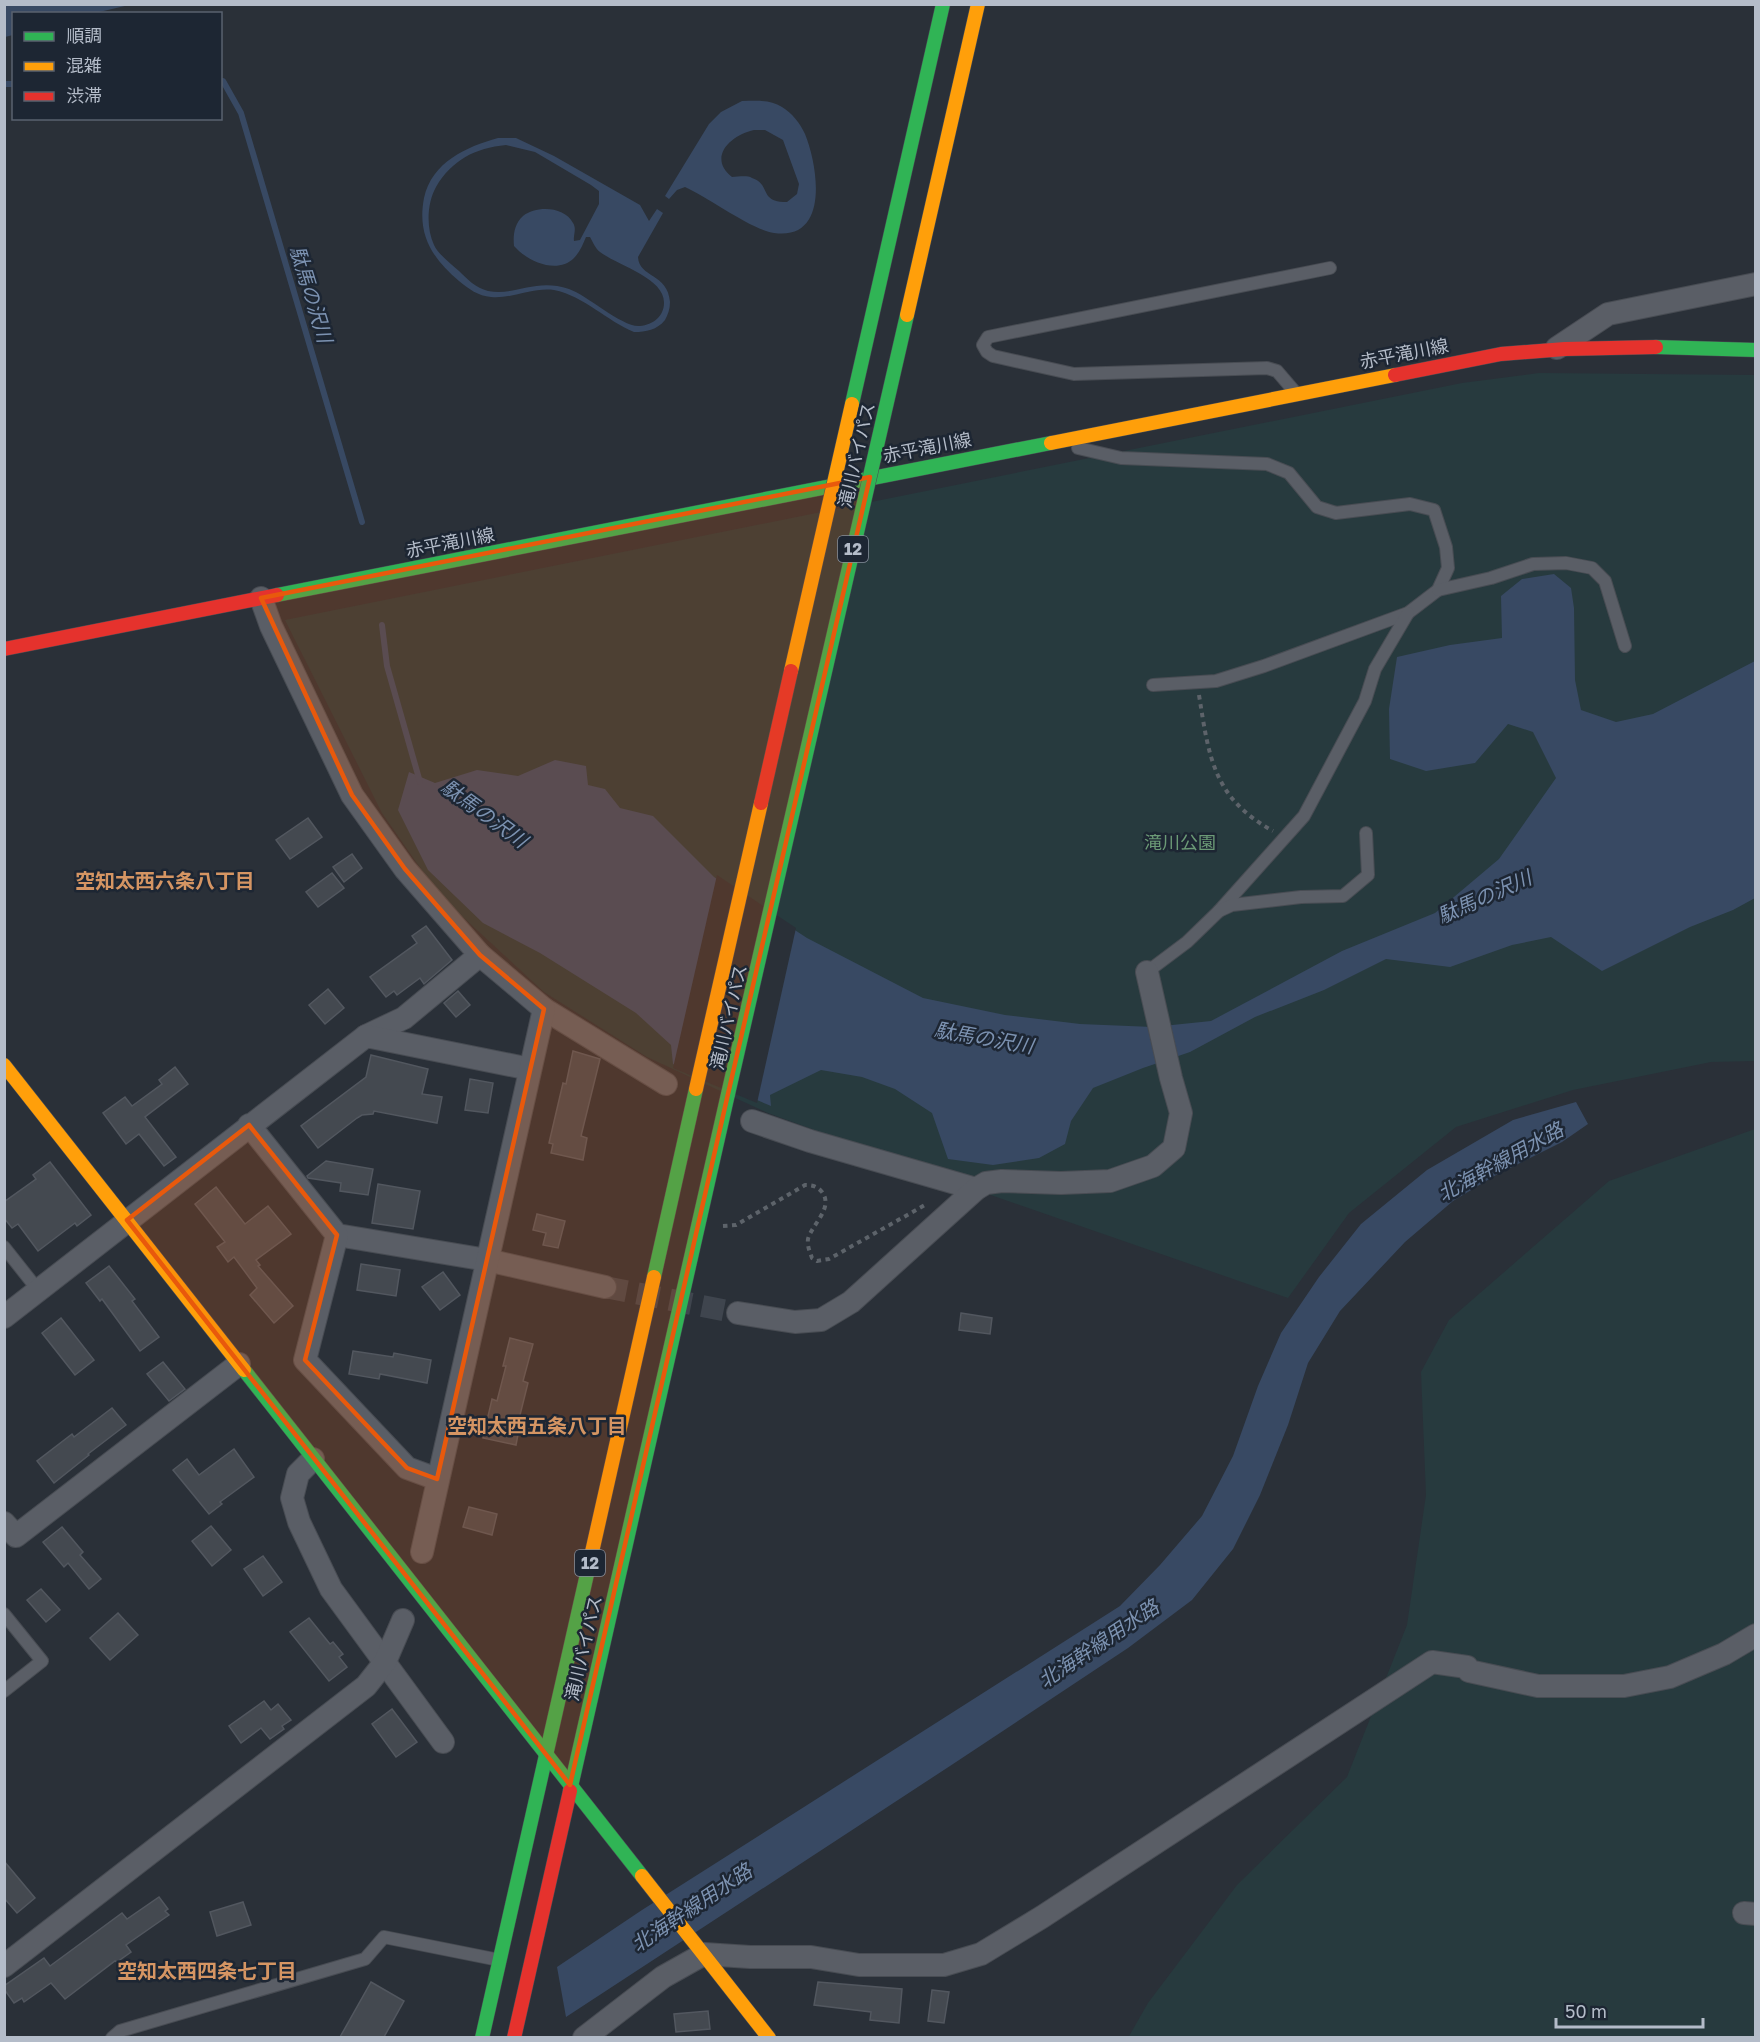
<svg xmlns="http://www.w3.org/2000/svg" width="1760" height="2042" viewBox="0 0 1760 2042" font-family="'Golos Text','Noto Sans JP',sans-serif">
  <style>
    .green { fill: #273a3e }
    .water { fill: #384963; fill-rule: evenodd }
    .pier { fill: #2a3038 }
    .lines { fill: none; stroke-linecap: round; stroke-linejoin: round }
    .stream { stroke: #384963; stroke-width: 6 }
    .building { fill: #444950; stroke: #52575f; stroke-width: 1.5 }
    .street-tunnel { stroke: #3f454e; stroke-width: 22; stroke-dasharray: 22 11; stroke-linecap: butt }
    .lane-casing { stroke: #484c53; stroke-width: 14 }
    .street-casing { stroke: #484c53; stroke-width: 24 }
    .fast-casing { stroke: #484c53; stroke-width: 15 }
    .slow-casing { stroke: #484c53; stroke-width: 15 }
    .jam-casing { stroke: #484c53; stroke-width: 15 }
    .path { stroke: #5d636a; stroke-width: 4; stroke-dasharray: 4.5 4.5; stroke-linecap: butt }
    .lane { stroke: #5a5e66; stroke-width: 12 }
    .street { stroke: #5a5e66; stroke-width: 22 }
    .fast { stroke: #30b455; stroke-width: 14 }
    .slow { stroke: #ff9f0a; stroke-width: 14 }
    .jam { stroke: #e5322d; stroke-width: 14 }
    .fast-bridge-casing { stroke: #474c53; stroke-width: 15; stroke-linecap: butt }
    .slow-bridge-casing { stroke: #474c53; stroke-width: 15; stroke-linecap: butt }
    .jam-bridge-casing { stroke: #474c53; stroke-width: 15; stroke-linecap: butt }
    .fast-bridge { stroke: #30b455; stroke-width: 14 }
    .slow-bridge { stroke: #ff9f0a; stroke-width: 14 }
    .jam-bridge { stroke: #e5322d; stroke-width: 14 }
    .marked { fill: #e8590c; fill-opacity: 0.2; stroke: #e8590c; stroke-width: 4.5; stroke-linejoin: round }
    .labels { text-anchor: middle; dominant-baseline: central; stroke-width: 5; stroke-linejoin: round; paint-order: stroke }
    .shield { fill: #1d2633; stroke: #878f9c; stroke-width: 1.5 }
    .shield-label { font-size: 16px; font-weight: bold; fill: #b4bcc9 }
    .street-label { font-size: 18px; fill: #b4bcc9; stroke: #1d2633 }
    .park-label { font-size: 18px; fill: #6b9a76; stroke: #1d2633 }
    .water-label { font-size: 20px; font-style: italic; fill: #7c92b1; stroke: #1d2633 }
    .neighbourhood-label { font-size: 20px; font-weight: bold; fill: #d59563; stroke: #1d2633 }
  </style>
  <rect width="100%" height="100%" fill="#2a3038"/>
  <!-- green -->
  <g class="green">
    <path d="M1539,373l216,2v686l-44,1 -138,28 -117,37 -107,86 -61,85 -300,-104 -220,-81 -121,-56 -103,-65 -105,-97 -57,-82 -97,-193 1177,-237z"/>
    <path d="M1755,1129v908l-627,1 20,-35 89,-118 110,-108 60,-152 19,-130 -5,-123 28,-52 160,-139z"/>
  </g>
  <!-- water -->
  <g class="water">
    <path d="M5,4h124v1l-34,8 -81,1 -1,21 -8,2z"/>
    <path d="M742,101c13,0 28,-2 40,6 10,6 18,16 23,27 13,32 25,107 -31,99 -22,-3 -65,-35 -89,-46l-8,3 -8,9 -4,-3 44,-72 12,-12zM754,130h11l18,10 16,44 -2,10 -10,8c-29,0 -15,-17 -35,-24 -5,-3 -14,-1 -20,-1 -25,-20 -1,-42 22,-47z"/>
    <path d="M498,138h18l38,18 86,49 9,16 8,-12 6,4 -25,44c1,21 30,16 32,45 0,7 -2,12 -5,18 -8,10 -19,12 -31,12 -27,-11 -50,-36 -80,-42 -21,-3 -42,9 -63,7 -13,-1 -22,-8 -32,-16 -27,-23 -42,-46 -35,-83 8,-36 42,-51 74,-60zM506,145l29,7 56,33 8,6v13l-19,36 -6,1c-1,-6 3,-12 -1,-18 -8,-16 -36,-18 -50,-7 -9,8 -10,20 -9,30 13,15 43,29 60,12 6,-6 9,-14 12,-21h4c3,5 5,11 10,15 17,13 65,26 64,51 0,13 -11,22 -24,23 -17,2 -53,-31 -71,-37 -34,-11 -52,7 -81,2 -12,-3 -21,-12 -29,-20 -8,-7 -21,-17 -25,-26 -8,-17 -7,-42 2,-58 16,-27 39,-39 70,-42z"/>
    <path d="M1554,574l17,14 3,20 1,72 6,30 35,12 37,-8 102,-53v237l-22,12 -43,17 -88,44 -51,-34 -39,8 -62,22 -64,-8 -62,31 -69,27 -65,35 -47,16 -50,20 -22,33 -6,23 -26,14 -46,7 -45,-6 -16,-46 -37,-24 -33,-12 -41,-7 -51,25 1,11 -98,-42 -2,-19 -35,-32 -96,-60 -57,-30 -55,-53 -30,-60 11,-38 26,11 42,-13 41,6 37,-16 31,6 2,19 17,4 15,19 33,8 61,61 93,61 116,60 82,17 75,9 73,3 58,-6 131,-70 93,-38 64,-54 57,-81 -23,-46 -25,-8 -33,39 -49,8 -36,-12 -1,-50 8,-52 53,-12 52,-7 -1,-42 21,-17z"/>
    <path d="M1576,1102l12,22 -26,18 -66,33 -43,26 -48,41 -65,69 -32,52 -20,62 -28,70 -27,54 -41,51 -64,48 -178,118 -384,251 -9,-50 85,-57 478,-304 40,-41 42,-49 31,-60 25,-70 23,-53 38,-56 42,-53 66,-54 86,-50z"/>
  </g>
  <!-- pier -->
  <path class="pier" d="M717,875l79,53 -39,175 -84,-35z"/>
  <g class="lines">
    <!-- stream -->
    <g class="stream">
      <path d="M220,81h3l18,32 121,409"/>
      <path d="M4,84h10"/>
      <path d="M382,625l5,41 33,116"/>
    </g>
  </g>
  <!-- building -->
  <g class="building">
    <path d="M308,818l14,19 -32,22 -14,-19z"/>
    <path d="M352,854l10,14 -18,14 -11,-15z"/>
    <path d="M332,873l12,15 -26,19 -12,-15z"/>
    <path d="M426,926l26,34 -28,24 -4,-6 -23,17 -3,-4 -8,6 -16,-20 47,-34 -5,-7z"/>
    <path d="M328,989l16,19 -19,16 -16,-19z"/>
    <path d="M458,991l12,14 -14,12 -12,-14z"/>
    <path d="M573,1051l27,8 -19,77 6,2 -4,22 -32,-7 2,-9 -4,-1 14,-60 3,1z"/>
    <path d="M371,1055l57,14 -6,25 20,3 -5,26 -63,-12 -1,3 -11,1 -5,3 -39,30 -17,-22 65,-49z"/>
    <path d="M175,1067l13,17 -43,33 31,40 -12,9 -25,-32 -13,10 -23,-31 22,-16 7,9 30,-22 -3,-4z"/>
    <path d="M470,1079l23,4 -5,30 -23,-3z"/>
    <path d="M326,1161l47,8 -5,26 -28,-4 1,-8 -33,-5 -1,-2z"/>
    <path d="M50,1162l41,53 -14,11 -2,-3 -37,28 -20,-27 -6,4 -8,-10v-16l32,-23 -3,-4z"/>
    <path d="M378,1184l42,7 -7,38 -41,-6z"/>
    <path d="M216,1187l29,37 23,-18 23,28 -35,26 4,5 -2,1 35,40 -19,17 -24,-28 7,-7 -23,-31 -6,5 -11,-15 8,-5 -30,-38z"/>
    <path d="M537,1214l28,7 -7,27 -15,-3 3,-12 -13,-3z"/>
    <path d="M361,1264l39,6 -4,26 -39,-6z"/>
    <path d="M109,1266l26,33 -3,2 27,36 -19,14 -38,-52 -2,2 -14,-18z"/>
    <path d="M443,1272l17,23 -20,15 -18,-23z"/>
    <path d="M961,1313l31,5 -2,16 -31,-4z"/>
    <path d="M61,1318l33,42 -19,15 -33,-42z"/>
    <path d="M510,1338l23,6 -10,37 5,2 -10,40 2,1 -4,21 -33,-7 9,-39 5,2 9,-35h-3z"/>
    <path d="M353,1351l40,6 1,-4 37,7 -4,23 -47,-9 -1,5 -30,-5z"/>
    <path d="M163,1362l22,27 -16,12 -22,-27z"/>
    <path d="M112,1408l14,17 -38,29 1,1 -35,28 -17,-22 35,-27 2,3z"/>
    <path d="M234,1449l20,28 -34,25 2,2 -13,10 -36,-44 14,-11 12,16z"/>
    <path d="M469,1507l28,7 -5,21 -29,-8z"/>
    <path d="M211,1526l20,24 -19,16 -20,-25z"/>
    <path d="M62,1527l21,25 -3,3 21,24 -12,10 -21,-26 -4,4 -21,-25z"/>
    <path d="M263,1556l19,26 -19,14 -19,-27z"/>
    <path d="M41,1589l19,21 -14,12 -19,-22z"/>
    <path d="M118,1613l20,22 -28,25 -20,-22z"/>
    <path d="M309,1618l21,26 3,-2 10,12 -4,3 8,10 -18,14 -39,-49z"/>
    <path d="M264,1701l7,9 7,-6 13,16 -9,6 2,3 -14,10 -9,-11 -20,15 -12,-17z"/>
    <path d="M392,1709l25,33 -21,15 -24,-33z"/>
    <path d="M4,1861l31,37 -18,15 -13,-15z"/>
    <path d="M159,1897l9,12 -3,2 4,4 -43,30 5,7 -14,10 -2,-1 -50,38 -14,-16 -27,19 -2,-4 -8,5 -10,-14v-3l40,-28 6,8 72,-53 5,6z"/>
    <path d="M243,1902l8,23 -34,11 -7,-24z"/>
    <path d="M371,1982l33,19 -20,36h-44z"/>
    <path d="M818,1982l84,7 -3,34 -29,-3 1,-8 -57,-7z"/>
    <path d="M932,1990l17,2 -5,31 -16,-2z"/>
    <path d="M708,2011l2,18 -34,3 -2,-18z"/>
  </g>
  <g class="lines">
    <!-- street-tunnel -->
    <path class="street-tunnel" d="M605,1287l133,26"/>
    <!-- lane casing -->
    <g class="lane-casing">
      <g id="lane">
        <path d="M1295,392l-18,-21 -10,-3 -193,6 -81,-18 -6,-4 -4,-7 5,-8 342,-69"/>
        <path d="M1078,448l43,10 146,6 22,9 28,34 19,6 74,-9 24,6 12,37 2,21 -10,22 -30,23 -144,53 -48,15 -63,4"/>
        <path d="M1438,590l53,-12 42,-14 33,-1 26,5 13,13 20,65"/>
        <path d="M1219,911l85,-95 61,-115 10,-32 33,-56"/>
        <path d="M1147,972l40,-30 32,-31 13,-6 69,-8 42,-1 25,-21 -2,-42"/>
        <path d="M4,1247l34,43"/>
        <path d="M4,1614l38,47 -38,30"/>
        <path d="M112,2038l8,-7 245,-72 19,-22 115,23"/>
      </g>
    </g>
    <!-- street casing -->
    <g class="street-casing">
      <g id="street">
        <path d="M1557,348l51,-34 148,-30"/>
        <path d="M261,598l10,28 81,169 53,74 75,86 64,54 122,75"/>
        <path d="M366,1036l38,-18 76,-63"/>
        <path d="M752,1121l58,20 166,48"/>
        <path d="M249,1125l88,110 150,25 118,27"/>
        <path d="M337,1235l-32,125 102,108 30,11"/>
        <path d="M738,1313l57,9 26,-2 30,-18 125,-113 10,-6 16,-2 59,2 49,-2 43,-15 21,-18 7,-35 -10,-35 -24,-106"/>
        <path d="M4,1317l362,-281 164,33"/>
        <path d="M313,1459l-15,15 -6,24 7,24 32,67 112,153"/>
        <path d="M4,1523l12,13 223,-172"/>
        <path d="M422,1552l122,-543"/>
        <path d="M1744,1913l12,1"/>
        <path d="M4,1966l362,-280 19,-24 18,-42"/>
        <path d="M584,2038l79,-61 41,-23 46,3h61l48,8h85l37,-11 61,-37 390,-255 35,5 2,4 69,15h86l46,-9 54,-23 32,-19"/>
      </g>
    </g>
    <!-- fast casing -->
    <g class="fast-casing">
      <g id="fast">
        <path d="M1656,347l100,3"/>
        <path d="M277,595l774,-152"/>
        <path d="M654,1277l42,-188"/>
        <path d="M244,1370l398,506"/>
        <path d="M570,1791l158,-697"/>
        <path d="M482,2038l110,-486"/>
      </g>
    </g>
    <!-- slow casing -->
    <g class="slow-casing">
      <g id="slow">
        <path d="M1051,443l344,-68"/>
        <path d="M4,1065l240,305"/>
        <path d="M592,1552l62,-275"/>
        <path d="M642,1876l127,162"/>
      </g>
    </g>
    <!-- jam casing -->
    <g class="jam-casing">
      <g id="jam">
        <path d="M1395,375l106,-21 64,-5 91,-2"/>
        <path d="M4,649l273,-54"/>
        <path d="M514,2038l56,-247"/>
      </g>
    </g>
    <!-- path -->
    <g class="path">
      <path d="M1199,695c10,62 14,103 74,136"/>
      <path d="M723,1226l13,-1 69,-40c7,0 12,1 17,7 12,16 -10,32 -14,47 -1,7 2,13 4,19l5,3 12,-2 96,-54"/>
    </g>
    <!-- lane -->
    <use href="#lane" class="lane"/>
    <!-- street -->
    <use href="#street" class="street"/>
    <!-- fast -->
    <use href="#fast" class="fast"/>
    <!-- slow -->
    <use href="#slow" class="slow"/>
    <!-- jam -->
    <use href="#jam" class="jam"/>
    <!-- fast-bridge casing -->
    <g class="fast-bridge-casing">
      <g id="fast-bridge">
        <path d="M852,404l91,-400"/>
        <path d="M728,1094l179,-779"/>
      </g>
    </g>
    <!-- slow-bridge casing -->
    <g class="slow-bridge-casing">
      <g id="slow-bridge">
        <path d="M907,315l71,-311"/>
        <path d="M791,671l61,-267"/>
        <path d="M696,1089l65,-286"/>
      </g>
    </g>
    <!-- jam-bridge casing -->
    <g class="jam-bridge-casing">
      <path id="jam-bridge" d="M761,803l30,-132"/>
    </g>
    <!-- fast-bridge -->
    <use href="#fast-bridge" class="fast-bridge"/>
    <!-- slow-bridge -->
    <use href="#slow-bridge" class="slow-bridge"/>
    <!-- jam-bridge -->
    <use href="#jam-bridge" class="jam-bridge"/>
  </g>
  <!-- marked area -->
  <path class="marked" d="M870,477l-142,617 -158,691 -443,-565 122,-95 88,110 -32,125 102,108 30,11 107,-470 -64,-54 -75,-86 -53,-74 -91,-197z"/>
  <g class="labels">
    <!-- shield labels -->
    <g class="shield">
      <rect x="838" y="536" width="30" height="26" rx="4.5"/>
      <rect x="575" y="1550" width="30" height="26" rx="4.5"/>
    </g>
    <g class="shield-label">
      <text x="853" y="549">12</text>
      <text x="590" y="1563">12</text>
    </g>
    <!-- street labels -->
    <g class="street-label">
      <text transform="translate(1404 353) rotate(-11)">赤平滝川線</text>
      <text transform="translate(927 447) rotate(-11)">赤平滝川線</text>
      <text transform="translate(856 455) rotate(-77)">滝川バイパス</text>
      <text transform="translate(450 542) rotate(-11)">赤平滝川線</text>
      <text transform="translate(728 1017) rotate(-77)">滝川バイパス</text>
      <text transform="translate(583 1648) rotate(-77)">滝川バイパス</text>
    </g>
    <!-- park labels -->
    <g class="park-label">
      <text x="1180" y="842">滝川公園</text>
    </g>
    <!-- water labels -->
    <g class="water-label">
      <text transform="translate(312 294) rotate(73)">駄馬の沢川</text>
      <text transform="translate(485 813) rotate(36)">駄馬の沢川</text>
      <text transform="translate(1484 896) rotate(-24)">駄馬の沢川</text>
      <text transform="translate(984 1037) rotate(10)">駄馬の沢川</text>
      <text transform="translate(1500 1161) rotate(-29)">北海幹線用水路</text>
      <text transform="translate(1098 1643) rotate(-34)">北海幹線用水路</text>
      <text transform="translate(691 1907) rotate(-34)">北海幹線用水路</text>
    </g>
    <!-- neighbourhood labels -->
    <g class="neighbourhood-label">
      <text x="165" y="880">空知太西六条八丁目</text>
      <text x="537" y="1425">空知太西五条八丁目</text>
      <text x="207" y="1970">空知太西四条七丁目</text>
    </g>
  </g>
  <!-- border -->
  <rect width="1760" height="2042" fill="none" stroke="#b4bcc9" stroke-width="12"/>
  <!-- legend -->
  <rect x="12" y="12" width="210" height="108" fill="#1d2633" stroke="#59626f" stroke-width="1.5"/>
  <rect x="24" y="32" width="30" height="9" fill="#30b455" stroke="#59626f" stroke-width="1.5"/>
  <text x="66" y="42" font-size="18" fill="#b4bcc9">順調</text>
  <rect x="24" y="62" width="30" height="9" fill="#ff9f0a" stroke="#59626f" stroke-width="1.5"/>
  <text x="66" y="72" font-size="18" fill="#b4bcc9">混雑</text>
  <rect x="24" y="92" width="30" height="9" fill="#e5322d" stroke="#59626f" stroke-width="1.5"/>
  <text x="66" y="102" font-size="18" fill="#b4bcc9">渋滞</text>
  <!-- scale -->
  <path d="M1556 2018v9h147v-9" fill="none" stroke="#b4bcc9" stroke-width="3"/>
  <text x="1565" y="2018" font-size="18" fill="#b4bcc9" stroke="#1d2633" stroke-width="4.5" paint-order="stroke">50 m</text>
</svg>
